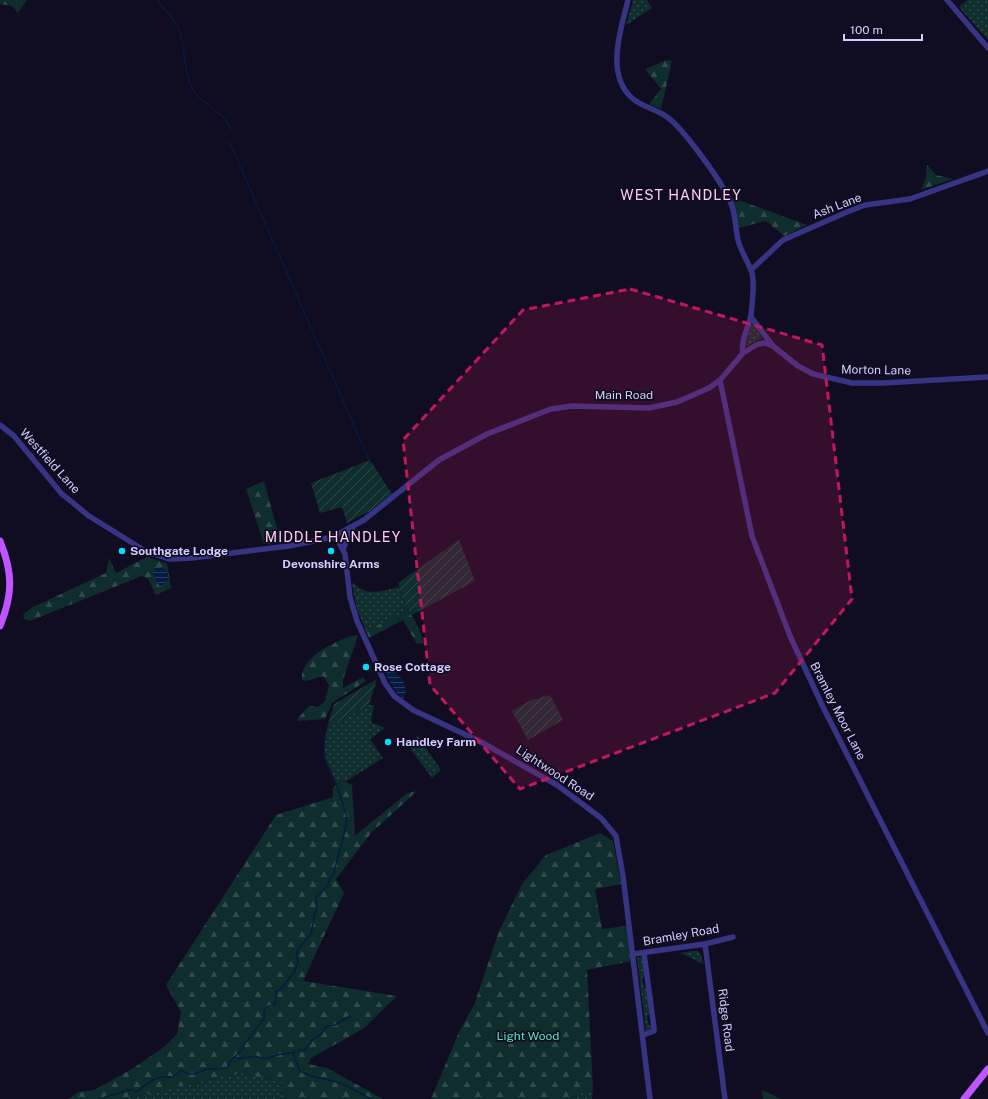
<svg xmlns="http://www.w3.org/2000/svg" width="988" height="1099" viewBox="0 0 988 1099" font-family="'Public Sans',sans-serif">
  <style>
    .grass { fill: url(#grass-dots) }
    .forest { fill: url(#forest-firs) }
    .park { fill: url(#park-crowns) }
    .garden { fill: url(#garden-furrows) }
    .water { fill: url(#water-rules) }
    .lines { fill: none; stroke-linecap: round; stroke-linejoin: round }
    .stream { stroke: #061b41; stroke-width: 1.5 }
    .minor { stroke: #373484; stroke-width: 5.5 }
    .major { stroke: #c054ff; stroke-width: 7 }
    .marked { fill: #c2185b; fill-opacity: 0.2; stroke: #c2185b; stroke-width: 3; stroke-dasharray: 8 5; stroke-linejoin: round }
    .poi-dot { fill: #00dff8; stroke: #100c22; stroke-width: 1.5 }
    .labels { text-anchor: middle; dominant-baseline: central; stroke-width: 3.5; stroke-linejoin: round; paint-order: stroke }
    .street-label { font-size: 12px; fill: #d3cdff; stroke: #100c22 }
    .poi-label { font-size: 12px; font-weight: bold; fill: #d3cdff; stroke: #100c22; text-anchor: start }
    .park-label { font-size: 12px; fill: #52e7c2; stroke: #100c22 }
    .quarter-label { font-size: 14px; letter-spacing: 1px; fill: #ffcfed; stroke: #100c22 }
  </style>
  <defs>
    <pattern id="grass-dots" width="8" height="8" patternUnits="userSpaceOnUse"><rect width="8" height="8" fill="#0f2d2c"/><path d="M2 2h.1M6 6h.1" fill="none" stroke="#314a4c" stroke-width="1.8" stroke-linecap="round"/></pattern>
    <pattern id="forest-firs" width="22" height="20" patternUnits="userSpaceOnUse"><rect width="22" height="20" fill="#0f2d2c"/><path d="M5 1l3.5 6h-7zM16 11l3.5 6h-7z" fill="#314a4c"/></pattern>
    <pattern id="park-crowns" width="20" height="18" patternUnits="userSpaceOnUse"><rect width="20" height="18" fill="#0f2d2c"/><path d="M2 6a3 3 0 1 1 6 0M12 15a3 3 0 1 1 6 0" fill="none" stroke="#314a4c"/></pattern>
    <pattern id="garden-furrows" width="10" height="10" patternUnits="userSpaceOnUse"><rect width="10" height="10" fill="#0f2d2c"/><path d="M-1 1l2-2M0 10L10 0M9 11l2-2" fill="none" stroke="#314a4c"/></pattern>
    <pattern id="water-rules" width="6" height="5" patternUnits="userSpaceOnUse"><rect width="6" height="5" fill="#061b41"/><path d="M0 2.5h6" fill="none" stroke="#293b5e"/></pattern>
  </defs>
  <rect width="100%" height="100%" fill="#100c22"/>
  <!-- grass -->
  <g class="grass">
    <path d="M633,0h14l5,8 -26,17z"/>
    <path d="M967,0h21v40l-29,-33z"/>
    <path d="M751,324h2l9,14 -15,8 -1,-1z"/>
    <path d="M354,583c12,15 30,7 45,4l6,20 -4,7 -35,17 -9,-21 -5,-26z"/>
    <path d="M369,705h5l-3,17 14,6 -15,11 13,19 -38,24 -3,-2 -5,4c-13,-24 -14,-29 -10,-56z"/>
    <path d="M418,736l23,34 -9,8 -26,-35z"/>
    <path d="M693,951h5l3,3 2,10 -22,-11z"/>
    <path d="M640,957h2l4,19 -4,2 2,9 4,1 3,25 -4,3 2,9 3,2v3l-6,1 -9,-73z"/>
    <path d="M240,1073l43,9 -2,17h-158z"/>
    <path d="M593,1088l-1,11h-23z"/>
  </g>
  <!-- forest -->
  <g class="forest">
    <path d="M0,0h27l-9,13 -6,-7 -12,-2z"/>
    <path d="M667,60l5,1 -11,48 -12,-5 12,-15 -16,-20z"/>
    <path d="M927,165l9,10 17,4 -32,11 5,-13z"/>
    <path d="M733,198l74,27 -23,11 -18,-15 -28,7z"/>
    <path d="M264,481l17,62 -17,1 -18,-55z"/>
    <path d="M147,557l20,6 4,25 -15,7 -8,-16 -6,-3 -112,45 -6,-2 -1,-4 8,-7 75,-35 3,-15 7,15z"/>
    <path d="M405,607c8,9 17,24 18,36l-6,1 -14,-24 -34,18 -3,-7 35,-17z"/>
    <path d="M358,635l-15,45v8l20,-11 3,4 -34,22 -7,16 -27,2 -1,-2 12,-13 9,1 7,-6 4,-16 -6,-9 -16,5 -5,-1c-3,-23 37,-42 56,-45z"/>
    <path d="M343,780l9,5 3,51 52,-43 10,-2 -46,42 -35,46 8,14 -41,88 94,15 -34,33 -52,29 -3,6 19,4 56,31h-102l2,-17 -43,-9 -117,26h-55l11,-7 15,-2 38,-21 32,-22 13,-13 4,-22 -15,-27 110,-170 57,-18v-9z"/>
    <path d="M600,833l13,8 8,43 -26,5 7,40 25,-3 4,35 -44,9 6,118 -24,11h-138l28,-67 15,-27 25,-74 23,-47 24,-29z"/>
  </g>
  <!-- park -->
  <path class="park" d="M762,1090l19,9h-18z"/>
  <!-- garden -->
  <g class="garden">
    <path d="M370,460l22,34 -22,17 -23,12 -5,-16 -22,6 -9,-30z"/>
    <path d="M459,540l16,41 -63,34 -7,-8 -7,-24z"/>
    <path d="M377,679l-8,26 -42,23 7,-24z"/>
    <path d="M550,695l13,25 -35,20 -16,-29 19,-11z"/>
  </g>
  <!-- water -->
  <g class="water">
    <path d="M155,567c8,-1 13,4 14,12l-9,8 -7,-13z"/>
    <path d="M384,667c13,3 28,19 19,32l-7,-7 -13,-22z"/>
  </g>
  <g class="lines">
    <!-- stream -->
    <g class="stream">
      <path d="M158,0c6,12 17,18 21,30 7,19 4,40 13,58 10,18 31,22 40,42"/>
      <path d="M229,141l141,321"/>
      <path d="M293,1053l7,18 11,5 30,7 30,16"/>
      <path d="M236,1057l3,2 16,-3 10,3 16,-5 16,-2 2,-2 5,1 9,-12 9,-5 3,-7 10,-2 15,-9"/>
      <path d="M104,1099l1,-2 24,-7h4l3,2c14,-10 19,-17 37,-15l9,-7 5,4h7l13,-5h15l6,-2 2,-6 13,-12 1,-5c7,-5 11,-17 20,-25v-9l4,-4 6,-1 2,-6v-8l4,-1 15,-19 3,-10 -2,-6 3,-7 12,-14 4,-21 2,-3 -1,-13 12,-12 2,-7 3,-3 12,-44 2,-14 -10,-31 -13,-30 1,-21"/>
    </g>
    <!-- minor -->
    <g class="minor">
      <path d="M628,0c-7,29 -23,74 4,98 10,9 24,11 35,19 16,11 55,65 63,84 6,12 5,26 8,39 3,12 10,21 14,33 3,12 0,30 -1,42 -2,12 -11,26 -8,38"/>
      <path d="M947,0l41,48"/>
      <path d="M751,270l32,-30 64,-28 18,-7 45,-6 78,-28"/>
      <path d="M751,317l22,29"/>
      <path d="M720,380l32,156 38,100 33,71 165,326"/>
      <path d="M0,425l14,11 47,57 28,23 58,36 22,7 23,-1 97,-12 44,-9 31,-17 75,-60 48,-26 64,-25 21,-3 77,2 28,-6 32,-14 11,-8 23,-27 15,-9 7,-1 8,3 25,20 15,8 39,9h31l105,-6"/>
      <path d="M333,537l4,2 8,15 5,43 7,24 28,62 9,13 19,14 68,32 76,43 44,33 15,18 7,40 27,223"/>
      <path d="M343,549l10,-22"/>
      <path d="M705,944l20,155"/>
      <path d="M633,954l72,-10 28,-7"/>
      <path d="M643,1035l11,-4v-3l-10,-75"/>
    </g>
    <!-- major -->
    <g class="major">
      <path d="M0,541c13,32 13,53 0,85"/>
      <path d="M964,1099l24,-30"/>
    </g>
  </g>
  <!-- marked area -->
  <path class="marked" d="M630,289l192,56 30,254 -77,94 -255,96 -90,-104 -27,-245 120,-130z"/>
  <!-- markers -->
  <g class="poi-dot">
    <circle cx="122" cy="551" r="4"/>
    <circle cx="331" cy="551" r="4"/>
    <circle cx="366" cy="667" r="4"/>
    <circle cx="388" cy="742" r="4"/>
  </g>
  <g class="labels">
    <!-- street labels -->
    <g class="street-label">
      <text transform="translate(837 206) rotate(-21)">Ash Lane</text>
      <text transform="translate(876 370) rotate(1)">Morton Lane</text>
      <text x="624" y="395">Main Road</text>
      <text transform="translate(50 461) rotate(48)">Westfield Lane</text>
      <text transform="translate(838 711) rotate(63)">Bramley Moor Lane</text>
      <text transform="translate(555 773) rotate(33)">Lightwood Road</text>
      <text transform="translate(681 935) rotate(-10)">Bramley Road</text>
      <text transform="translate(726 1020) rotate(83)">Ridge Road</text>
    </g>
    <!-- poi labels -->
    <g class="poi-label">
      <text x="130" y="551">Southgate Lodge</text>
      <text x="331" y="564" text-anchor="middle">Devonshire Arms</text>
      <text x="374" y="667">Rose Cottage</text>
      <text x="396" y="742">Handley Farm</text>
    </g>
    <!-- park labels -->
    <g class="park-label">
      <text x="528" y="1036">Light Wood</text>
    </g>
    <!-- quarter labels -->
    <g class="quarter-label">
      <text x="681" y="195">WEST HANDLEY</text>
      <text x="333" y="537">MIDDLE HANDLEY</text>
    </g>
  </g>
  <!-- scale -->
  <path d="M844 34v6h78v-6" fill="none" stroke="#d3cdff" stroke-width="2"/>
  <text x="850" y="34" font-size="12" fill="#d3cdff" stroke="#100c22" stroke-width="3" paint-order="stroke">100 m</text>
</svg>
